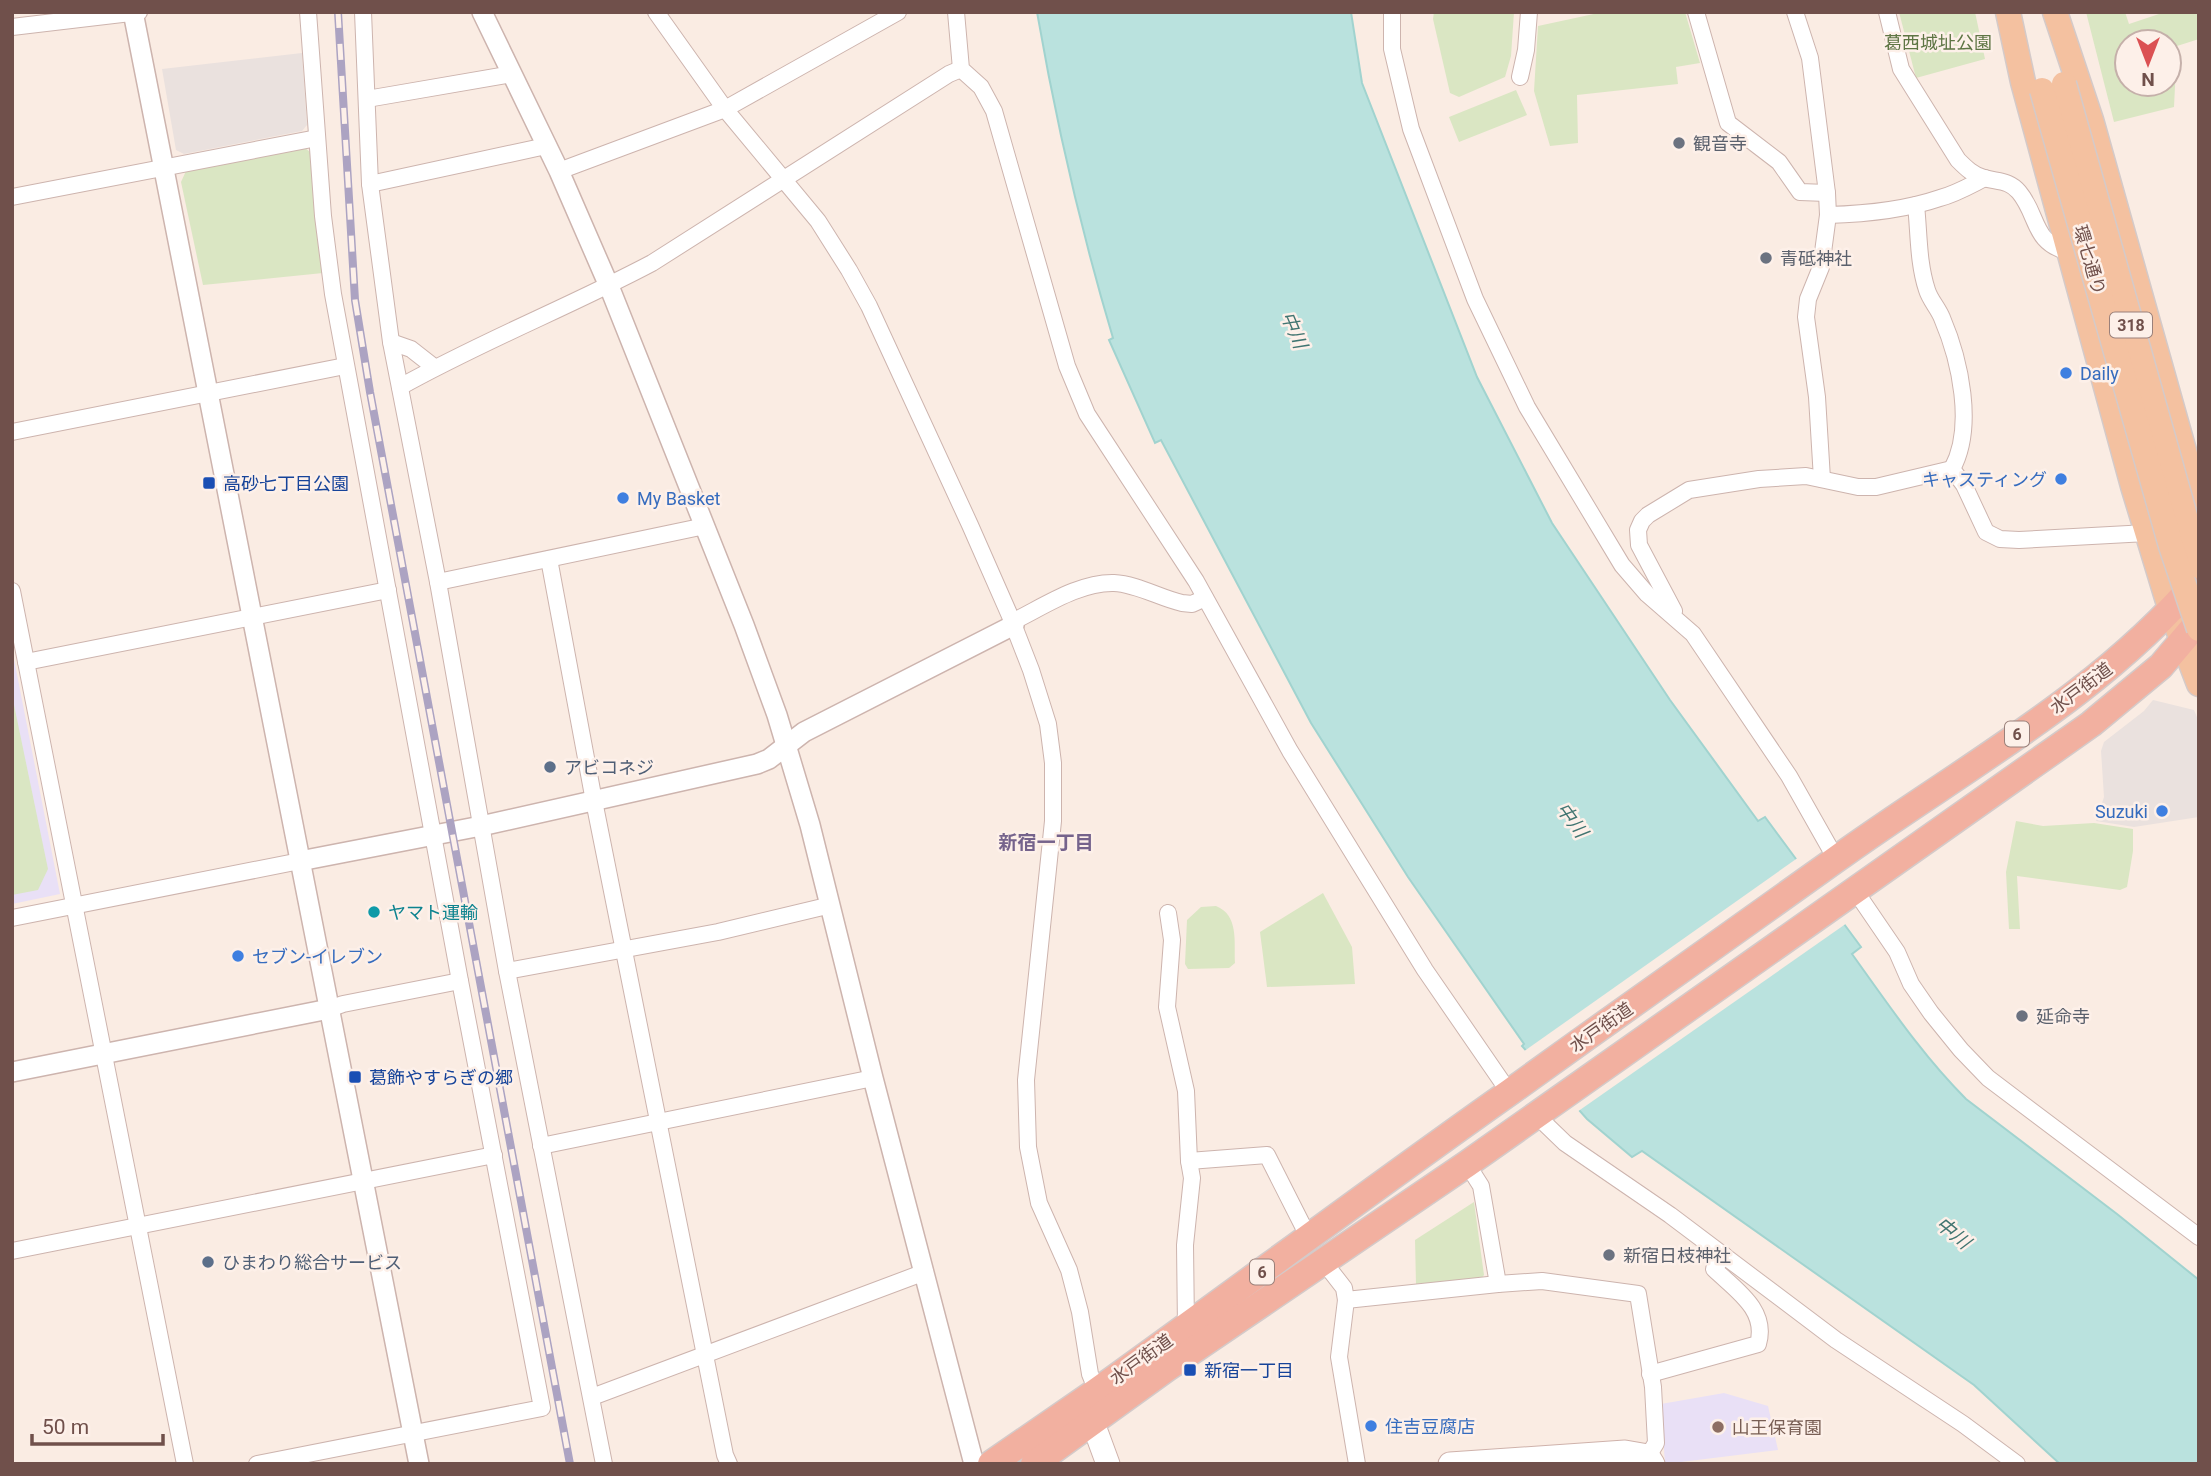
<svg xmlns="http://www.w3.org/2000/svg" width="2211" height="1476" viewBox="0 0 2211 1476" font-family="Roboto,'Noto Sans JP',sans-serif">
  <style>
    .industrial { fill: #eae1de }
    .education { fill: #e9e0f6 }
    .green { fill: #dae6c3; fill-rule: evenodd }
    .water { fill: #bae2de; stroke: #a1d3cf; stroke-width: 2 }
    .pier { fill: #faece3 }
    .lines { fill: none; stroke-linecap: round; stroke-linejoin: round }
    .minor-casing { stroke: #cdb4ae; stroke-width: 18 }
    .tertiary-casing { stroke: #cdb4ae; stroke-width: 22 }
    .secondary-casing { stroke: #cfb2ab; stroke-width: 25 }
    .primary-casing { stroke: #d4cac9; stroke-width: 27 }
    .trunk-casing { stroke: #d4cac9; stroke-width: 29 }
    .minor { stroke: #fff; stroke-width: 16 }
    .tertiary { stroke: #fff; stroke-width: 19 }
    .secondary { stroke: #fff; stroke-width: 23 }
    .primary { stroke: #f4c1a0; stroke-width: 24 }
    .trunk { stroke: #f2b0a0; stroke-width: 26 }
    .rail-casing { stroke: #aca3c2; stroke-width: 8 }
    .rail { stroke: #fdf0e9; stroke-width: 5; stroke-dasharray: 16; stroke-linecap: butt }
    .primary-bridge-casing { stroke: #d4cac9; stroke-width: 27; stroke-linecap: butt }
    .primary-bridge { stroke: #f4c1a0; stroke-width: 24 }
    .worship-dot { fill: #6b7280; stroke: #fdf0e9; stroke-width: 2.5 }
    .shop-dot { fill: #3f7fe0; stroke: #fdf0e9; stroke-width: 2.5 }
    .transit-dot { fill: #1a4fb4; stroke: #fdf0e9; stroke-width: 2.5 }
    .service-dot { fill: #5c6f8a; stroke: #fdf0e9; stroke-width: 2.5 }
    .culture-dot { fill: #0f9aa8; stroke: #fdf0e9; stroke-width: 2.5 }
    .education-dot { fill: #8d6e63; stroke: #fdf0e9; stroke-width: 2.5 }
    .labels { text-anchor: middle; dominant-baseline: central; stroke-width: 5; stroke-linejoin: round; paint-order: stroke }
    .shield { fill: #fdf0e9; stroke: #9a807a; stroke-width: 2 }
    .shield-label { font-size: 16px; font-weight: bold; fill: #70504b }
    .park-label { font-size: 18px; fill: #5e7544; stroke: #fdf0e9 }
    .worship-label { font-size: 18px; fill: #5b616d; stroke: #fdf0e9; text-anchor: start }
    .street-label { font-size: 18px; fill: #70504b; stroke: #fdf0e9 }
    .shop-label { font-size: 18px; fill: #366cbe; stroke: #fdf0e9; text-anchor: start }
    .transit-label { font-size: 18px; fill: #164399; stroke: #fdf0e9; text-anchor: start }
    .service-label { font-size: 18px; fill: #4e5e75; stroke: #fdf0e9; text-anchor: start }
    .culture-label { font-size: 18px; fill: #0d838f; stroke: #fdf0e9; text-anchor: start }
    .education-label { font-size: 18px; fill: #785e54; stroke: #fdf0e9; text-anchor: start }
    .water-label { font-size: 19px; font-style: italic; fill: #417571; stroke: #fdf0e9 }
    .neighbourhood-label { font-size: 19px; font-weight: bold; fill: #75638c; stroke: #fdf0e9 }
  </style>
  <rect width="100%" height="100%" fill="#faece3"/>
  <!-- industrial -->
  <g class="industrial">
    <path d="M302,53l5,72 -5,6 -118,23 -8,-4 -14,-81z"/>
    <path d="M2153,700l41,10 5,12v95l-65,10 -38,-6 8,-24 -3,-46 3,-9 40,-31z"/>
  </g>
  <!-- education -->
  <g class="education">
    <path d="M12,649l48,245 -48,10z"/>
    <path d="M1724,1393l44,13 10,44 -113,14 -4,-60z"/>
  </g>
  <!-- green -->
  <g class="green">
    <path d="M1434,12h80l-3,44 -6,21 -46,20 -9,-4 -17,-74z"/>
    <path d="M1603,12h82l15,51 -24,4 2,17 -101,11 1,48 -28,3 -16,-55 4,-65z"/>
    <path d="M1899,12h76l10,47 -69,19z"/>
    <path d="M2086,12h39l4,12 36,-12h34v27l-22,7 -3,61 -60,15zM2127,42h42v42h-42z"/>
    <path d="M1516,90l11,25 -68,27 -10,-25z"/>
    <path d="M305,148l5,4 13,121 -120,12 -22,-103 5,-11z"/>
    <path d="M12,695l36,174 -10,21 -26,5z"/>
    <path d="M2016,821l27,5 51,-3 39,6v22l-6,36 -7,3 -103,-14 3,53h-11l-3,-57z"/>
    <path d="M1323,893l29,54 3,37 -88,3 -7,-55z"/>
    <path d="M1216,906c23,9 18,36 19,57l-6,5 -41,1 -3,-5 2,-44 14,-13z"/>
    <path d="M1474,1202l10,73 -3,4 -65,5 -1,-44z"/>
  </g>
  <!-- water -->
  <path class="water" d="M1037,12h314l11,71 115,294 75,146 118,177 88,121 7,-4 96,130 -9,7c36,50 70,101 114,145l151,115 82,66v184h-139l-86,-79 -332,-234 -10,6 -45,-38 -65,-73 2,-2 -116,-167 -97,-154 -150,-283 -6,3 -46,-103 4,-2c-32,-107 -57,-216 -76,-326z"/>
  <!-- pier -->
  <path class="pier" d="M1799,857l48,66 -270,189 -54,-60z"/>
  <g class="lines">
    <!-- minor casing -->
    <g class="minor-casing">
      <g id="minor">
        <path d="M363,12l7,172 21,158 47,240 69,389 97,493"/>
        <path d="M656,12l69,97 93,112 31,49 20,36 101,219 40,91 21,54 17,54 5,39v58l-27,259 2,67 11,56 30,67 11,42 10,62 7,17"/>
        <path d="M956,12l5,57 20,18 13,24 73,255 20,48 109,167 94,170 69,112 66,107 84,122"/>
        <path d="M1392,12v37l19,80 64,170 52,108 95,158 25,29 46,40 96,142 47,83"/>
        <path d="M1696,12l32,111 51,39 21,30 27,1"/>
        <path d="M1795,12l15,46 17,135 1,22 -7,52 -13,32 -2,18 11,80 5,82"/>
        <path d="M1887,12l14,57 57,91c8,8 15,15 26,18 14,4 25,2 35,14 20,24 13,51 50,60"/>
        <path d="M12,27l127,-15"/>
        <path d="M1520,77l6,-27 3,-38"/>
        <path d="M367,99l145,-25"/>
        <path d="M559,171l166,-62 173,-97"/>
        <path d="M370,184l176,-38"/>
        <path d="M12,197l305,-59"/>
        <path d="M1916,205c3,28 2,58 11,85 3,10 11,18 15,28 18,42 33,109 10,151"/>
        <path d="M1828,215c37,-1 77,-5 112,-17 16,-4 31,-13 45,-20"/>
        <path d="M391,342l20,7 23,18"/>
        <path d="M400,387c82,-46 169,-80 252,-124l297,-189 12,-5"/>
        <path d="M12,432l333,-66"/>
        <path d="M549,559l45,242 131,654 4,9"/>
        <path d="M438,582l267,-56"/>
        <path d="M12,591l173,873"/>
        <path d="M1674,611l-35,-66 -1,-15 4,-9 6,-6 41,-25 70,-11 47,-3 52,11h18l76,-18 12,16 22,47 14,7 19,1 128,-7"/>
        <path d="M1012,622c31,-15 67,-40 102,-39 23,1 46,15 68,20l10,1 13,-6"/>
        <path d="M26,662l362,-72"/>
        <path d="M1854,889l43,63 14,32 20,29 30,37 27,28 211,159"/>
        <path d="M1168,913l4,27 -5,67 19,84 3,70 3,17 -7,67 1,82"/>
        <path d="M12,918l288,-57"/>
        <path d="M507,971l211,-39 113,-27"/>
        <path d="M329,1009l14,-5 117,-23"/>
        <path d="M1536,1115l29,28 105,72 166,125 127,84 54,40"/>
        <path d="M541,1146l332,-68"/>
        <path d="M1189,1161l78,-6 42,83"/>
        <path d="M1467,1164l14,22 17,98 44,-3 96,13 15,93 3,56 -8,13"/>
        <path d="M12,1251l482,-96"/>
        <path d="M1323,1261l21,27 2,12 152,-16"/>
        <path d="M1346,1300l-7,57 18,107"/>
        <path d="M1650,1374l108,-30c10,-34 -22,-54 -44,-75l10,-14"/>
        <path d="M592,1397l333,-125"/>
        <path d="M257,1464l285,-56 -82,-427 -127,-687 -10,-78 -15,-204"/>
      </g>
    </g>
    <!-- tertiary casing -->
    <g class="tertiary-casing">
      <g id="tertiary">
        <path d="M133,12l286,1452"/>
        <path d="M482,12l77,159 50,115 135,339 33,90 33,110 63,253 101,386"/>
        <path d="M300,861l181,-35 276,-62 12,-5 35,-27 210,-107"/>
        <path d="M12,1072l317,-63"/>
      </g>
    </g>
    <!-- secondary casing -->
    <g class="secondary-casing">
      <g id="secondary">
        <path d="M1091,1423l6,11 11,30"/>
        <path d="M1450,1464l175,-12 23,4 5,8"/>
      </g>
    </g>
    <!-- primary casing -->
    <g class="primary-casing">
      <g id="primary">
        <path d="M2008,12l15,70 110,404 38,125 28,73"/>
        <path d="M2055,12l36,108 108,384"/>
      </g>
    </g>
    <!-- trunk casing -->
    <g class="trunk-casing">
      <g id="trunk">
        <path d="M991,1464l106,-73c138,-99 274,-201 413,-299 108,-78 217,-155 325,-232 123,-89 266,-165 364,-282"/>
        <path d="M1034,1464l133,-96 300,-204 624,-440 70,-58 38,-45"/>
      </g>
    </g>
    <!-- minor -->
    <use href="#minor" class="minor"/>
    <!-- tertiary -->
    <use href="#tertiary" class="tertiary"/>
    <!-- secondary -->
    <use href="#secondary" class="secondary"/>
    <!-- primary -->
    <use href="#primary" class="primary"/>
    <!-- trunk -->
    <use href="#trunk" class="trunk"/>
    <!-- rail casing -->
    <g class="rail-casing">
      <path id="rail" d="M338,12l17,288 15,92 200,1072"/>
    </g>
    <!-- rail -->
    <use href="#rail" class="rail"/>
    <!-- primary-bridge casing -->
    <g class="primary-bridge-casing">
      <g id="primary-bridge">
        <path d="M2064,84l135,482"/>
        <path d="M2042,90l129,456 28,83"/>
      </g>
    </g>
    <!-- primary-bridge -->
    <use href="#primary-bridge" class="primary-bridge"/>
  </g>
  <!-- markers -->
  <g class="worship-dot">
    <circle cx="1679" cy="143" r="7"/>
    <circle cx="1766" cy="258" r="7"/>
    <circle cx="2022" cy="1016" r="7"/>
    <circle cx="1609" cy="1255" r="7"/>
  </g>
  <g class="shop-dot">
    <circle cx="2066" cy="373" r="7"/>
    <circle cx="2061" cy="479" r="7"/>
    <circle cx="623" cy="498" r="7"/>
    <circle cx="2162" cy="811" r="7"/>
    <circle cx="238" cy="956" r="7"/>
    <circle cx="1371" cy="1426" r="7"/>
  </g>
  <g class="transit-dot">
    <rect x="202" y="476" width="14" height="14" rx="3.5"/>
    <rect x="348" y="1070" width="14" height="14" rx="3.5"/>
    <rect x="1183" y="1363" width="14" height="14" rx="3.5"/>
  </g>
  <g class="service-dot">
    <circle cx="550" cy="767" r="7"/>
    <circle cx="208" cy="1262" r="7"/>
  </g>
  <circle class="culture-dot" cx="374" cy="912" r="7"/>
  <circle class="education-dot" cx="1718" cy="1427" r="7"/>
  <g class="labels">
    <!-- shield labels -->
    <g class="shield">
      <rect x="2110" y="312.5" width="42" height="25" rx="5"/>
      <rect x="2005" y="721.5" width="24" height="25" rx="5"/>
      <rect x="1250" y="1259.5" width="24" height="25" rx="5"/>
    </g>
    <g class="shield-label">
      <text x="2131" y="325">318</text>
      <text x="2017" y="734">6</text>
      <text x="1262" y="1272">6</text>
    </g>
    <!-- park labels -->
    <g class="park-label">
      <text x="1938" y="42">葛西城址公園</text>
    </g>
    <!-- worship labels -->
    <g class="worship-label">
      <text x="1693" y="143">観音寺</text>
      <text x="1780" y="258">青砥神社</text>
      <text x="2036" y="1016">延命寺</text>
      <text x="1623" y="1255">新宿日枝神社</text>
    </g>
    <!-- street labels -->
    <g class="street-label">
      <text transform="translate(2090 260) rotate(74)">環七通り</text>
      <text transform="translate(2081 688) rotate(-37)">水戸街道</text>
      <text transform="translate(1601 1027) rotate(-35)">水戸街道</text>
      <text transform="translate(1141 1359) rotate(-36)">水戸街道</text>
    </g>
    <!-- shop labels -->
    <g class="shop-label">
      <text x="2080" y="373">Daily</text>
      <text x="2047" y="479" text-anchor="end">キャスティング</text>
      <text x="637" y="498">My Basket</text>
      <text x="2148" y="811" text-anchor="end">Suzuki</text>
      <text x="252" y="956">セブン-イレブン</text>
      <text x="1385" y="1426">住吉豆腐店</text>
    </g>
    <!-- transit labels -->
    <g class="transit-label">
      <text x="223" y="483">高砂七丁目公園</text>
      <text x="369" y="1077">葛飾やすらぎの郷</text>
      <text x="1204" y="1370">新宿一丁目</text>
    </g>
    <!-- service labels -->
    <g class="service-label">
      <text x="564" y="767">アビコネジ</text>
      <text x="222" y="1262">ひまわり総合サービス</text>
    </g>
    <!-- culture labels -->
    <g class="culture-label">
      <text x="388" y="912">ヤマト運輸</text>
    </g>
    <!-- education labels -->
    <g class="education-label">
      <text x="1732" y="1427">山王保育園</text>
    </g>
    <!-- water labels -->
    <g class="water-label">
      <text transform="translate(1294 330) rotate(67)">中川</text>
      <text transform="translate(1572 820) rotate(54)">中川</text>
      <text transform="translate(1953 1233) rotate(39)">中川</text>
    </g>
    <!-- neighbourhood labels -->
    <g class="neighbourhood-label">
      <text x="1046" y="842">新宿一丁目</text>
    </g>
  </g>
  <!-- border -->
  <rect width="2211" height="1476" fill="none" stroke="#70504b" stroke-width="28"/>
  <!-- north arrow -->
  <g transform="translate(2148 63) rotate(180)"><circle r="33" fill="#fdf0e9" stroke="#c5b0aa" stroke-width="2"/>
  <path d="M0-5L12 26L0 18L-12 26Z" fill="#db5153"/>
  <text y="-10" font-size="19" font-weight="bold" text-anchor="middle" fill="#70504b">N</text>
  </g>
  <!-- scale -->
  <path d="M32 1434v10h131v-10" fill="none" stroke="#70504b" stroke-width="3.5"/>
  <text x="42" y="1434" font-size="21" fill="#70504b" stroke="#fdf0e9" stroke-width="5" paint-order="stroke">50 m</text>
</svg>
